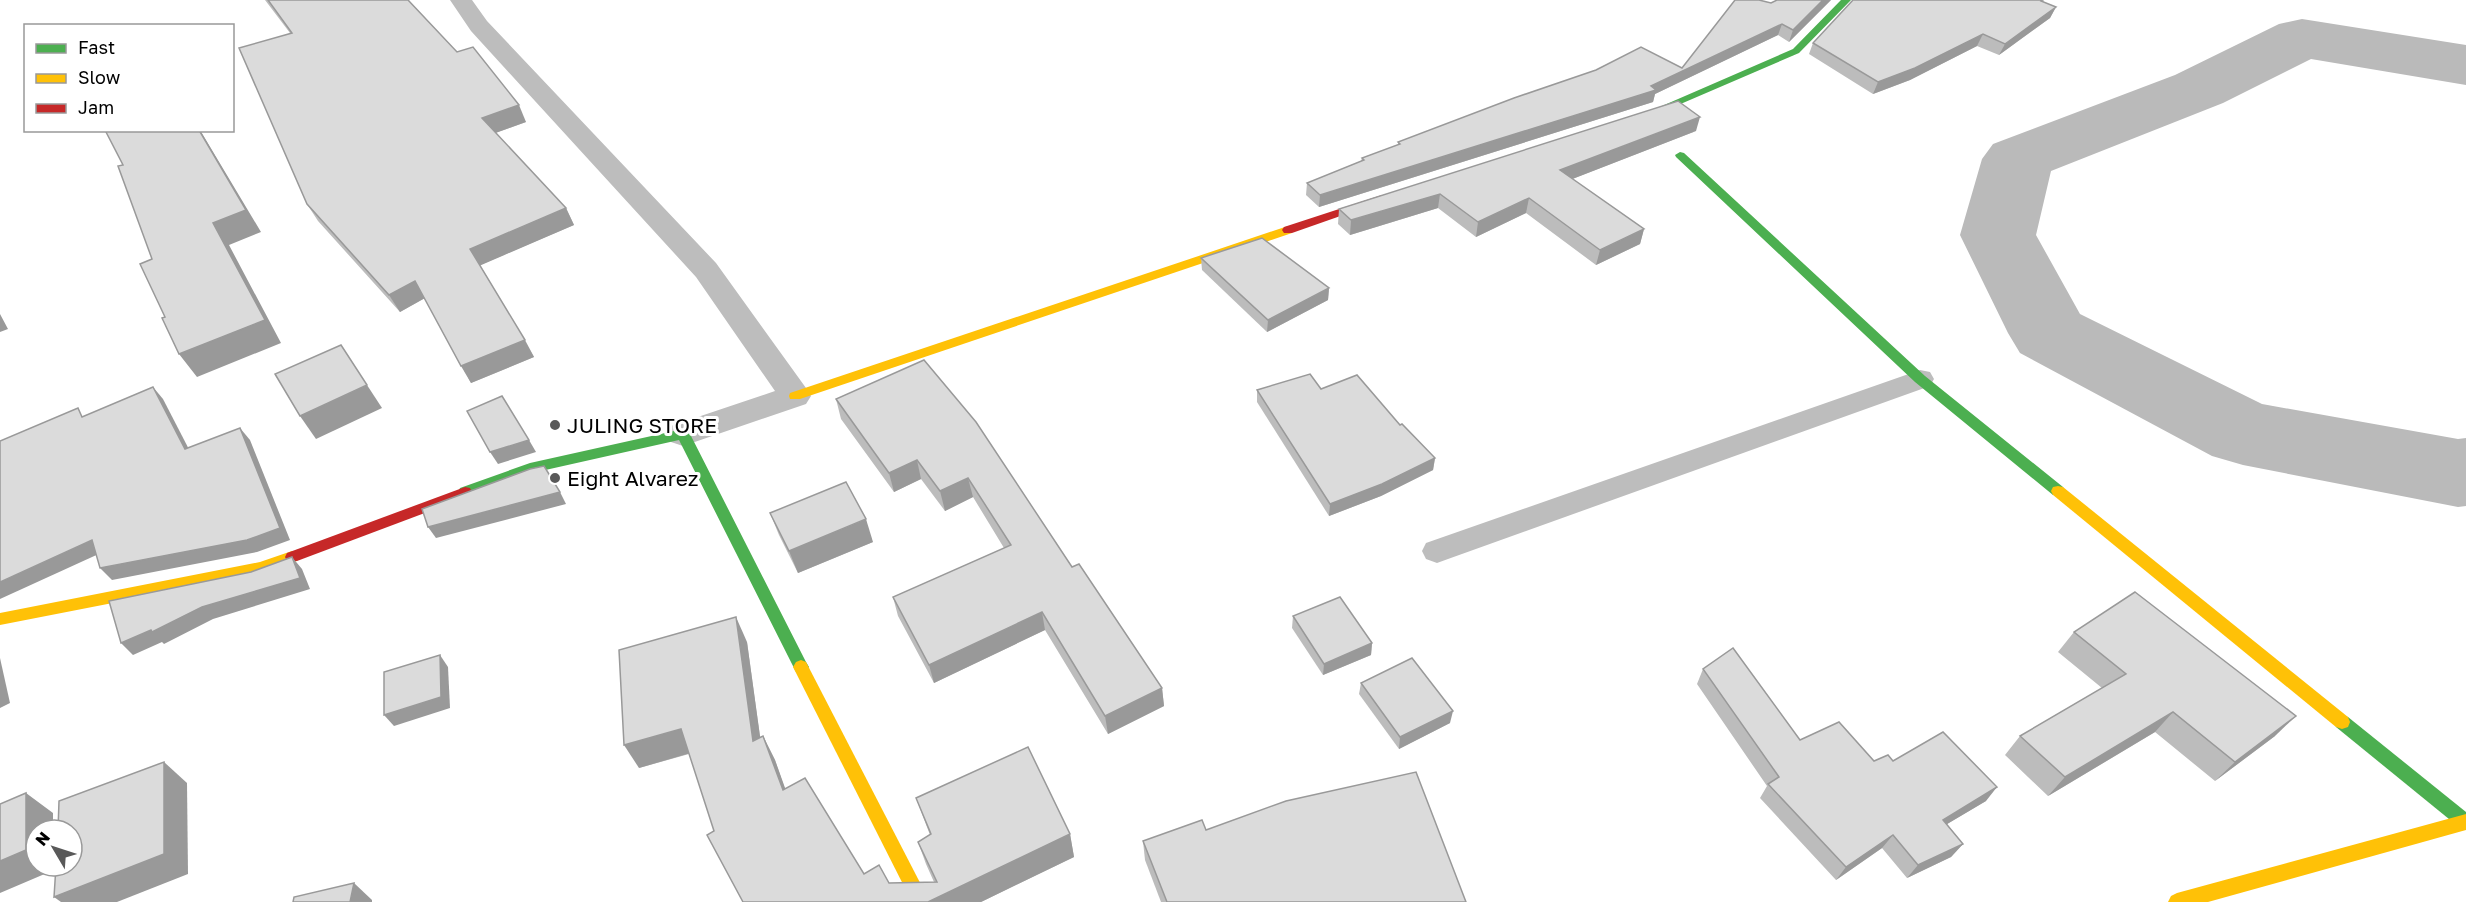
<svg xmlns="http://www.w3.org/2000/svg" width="2466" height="902" viewBox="0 0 2466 902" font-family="'Golos Text',sans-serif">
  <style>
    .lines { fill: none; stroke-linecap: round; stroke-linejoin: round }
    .river { fill: #bababa; fill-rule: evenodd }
    .lane { fill: #bdbdbd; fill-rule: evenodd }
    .street { fill: #bdbdbd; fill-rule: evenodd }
    .fast { fill: #4caf50; fill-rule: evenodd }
    .slow { fill: #ffc107; fill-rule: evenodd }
    .jam { fill: #c62828; fill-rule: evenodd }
    .wall { fill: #bcbcbc }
    .shaded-wall { fill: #999 }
    .building { fill: #dbdbdb; stroke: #999; stroke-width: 1.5 }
    .poi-dot { fill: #595959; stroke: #fff; stroke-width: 2 }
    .labels { text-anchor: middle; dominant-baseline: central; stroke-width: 6; stroke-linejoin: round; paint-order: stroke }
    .poi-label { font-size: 21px; fill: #000; stroke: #fff; text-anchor: start }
  </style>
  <rect width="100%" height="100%" fill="#fff"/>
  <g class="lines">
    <!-- river -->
    <path class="river" d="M2302,19l164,26v40l-155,-26 -88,44 -172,68 -15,64 44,79 182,90 196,35 8,-1v68l-8,1 -215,-42 -31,-9 -192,-103 -12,-20 -48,-98 22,-76 11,-15 182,-69 104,-51z"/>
    <!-- lane -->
    <path class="lane" d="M1920,370l10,2 4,7 -4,7 -482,173 -11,4 -11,-4 -4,-8 4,-8z"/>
    <!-- street -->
    <path class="street" d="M450,0h22l15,21 229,242 90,125 5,8 -5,8 -123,42 -12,-4 -4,-8 4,-8 104,-35 -79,-114 -225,-246z"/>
    <!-- fast -->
    <g class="fast">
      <path d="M1841,0h10l-52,53 -158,68 -4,1 -5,-3 161,-70z"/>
      <path d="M1680,152l4,1 241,223 138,111 2,4 -2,4h-10l-138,-113 -239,-225 -1,-2z"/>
      <path d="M683,429l7,5 116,228 3,5 -3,5 -5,2 -5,-2 -117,-232 -147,33 -67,24 -5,-1 -2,-4 2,-4 70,-25z"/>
      <path d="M2342,715l6,2 118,95v18l-6,-2 -124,-101 -2,-5 2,-5z"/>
    </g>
    <!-- slow -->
    <g class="slow">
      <path d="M1288,226l4,1v6l-492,166h-10l-1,-3 1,-3z"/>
      <path d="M2058,486l5,1 285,230 2,5 -2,5 -6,2 -6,-2 -283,-232 -2,-4 2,-4z"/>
      <path d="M292,551l5,2 2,4 -2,4 -36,13 -261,51v-12l260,-51z"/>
      <path d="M801,660l5,2 124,240h-18l-119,-235 3,-5z"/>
      <path d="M2466,814v16l-258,72h-40l3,-6 6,-3z"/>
    </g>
    <!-- jam -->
    <g class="jam">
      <path d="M1382,195l6,3 -2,2 -94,33h-8l-2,-3 2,-3z"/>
      <path d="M465,487l5,1 2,4 -2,4 -173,65h-10l-2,-4 2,-4z"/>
    </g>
  </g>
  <!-- wall -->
  <g class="wall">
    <path d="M265,0h143l49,52 69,70 -31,11 71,75 8,17 -94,40 54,92 -63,26 -46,-85 -25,14 -82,-91 -11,-17 -17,-171z"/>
    <path d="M1831,0l-42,42 -11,-7 -123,59 -2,8 -334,105 -13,-12 1,-12 54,-22 1,-3 36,-13v-3l284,-74 89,-65z"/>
    <path d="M1853,0h191l-1,2 13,5 -6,11 -51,37 -22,-9 -67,34 -37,14 -64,-40 4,-11z"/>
    <path d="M1696,131l-124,48 72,50 -4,15 -44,21 -70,-52 -50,24 -38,-29 -88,27 -12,-11 1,-15z"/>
    <path d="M1201,258l128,30 -1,12 -61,32 -65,-62z"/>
    <path d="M924,360l148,207 90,121 2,18 -56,28 -63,-104 -111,53 -36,-67 -5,-19 111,-49 -31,-51 -28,14 -24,-32 -27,13 -53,-73 -5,-20z"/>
    <path d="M1321,389l79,36 35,33 -2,12 -52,26 -52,20 -72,-114v-12z"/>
    <path d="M770,513l103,29 -75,31 -19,-38z"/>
    <path d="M1293,616l79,27 -1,12 -48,20 -31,-47z"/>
    <path d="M2074,632l201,104 -60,45 -60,-49 -107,64 -43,-41 15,-19 82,-48 -44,-36z"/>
    <path d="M747,642l13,95 3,-1 12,24 10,29 79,85 25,9 45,-1 -8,-18 -8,-22 12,-7 -14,-37 154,36 4,23 -93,45h-238l-29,-71 -25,-77 -50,14z"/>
    <path d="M1703,669l97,71 74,21h19l93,40 -39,23 16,20 -12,13 -44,21 -25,-30 -46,32 -76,-82 7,-12 -70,-102z"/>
    <path d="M1361,683l89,40 -51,26 -40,-55z"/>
    <path d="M1206,830l260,72h-305l-16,-42 -2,-19z"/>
  </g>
  <!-- shaded-wall -->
  <g class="shaded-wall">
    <path d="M1823,0h8l-42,42 4,-12z"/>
    <path d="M2056,7l-6,11 -51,37 6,-11z"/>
    <path d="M1782,24l-4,11 -123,59 -2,8 -334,105 1,-12 331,-109z"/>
    <path d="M1983,34l-6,12 -67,34 -37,14 5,-12z"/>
    <path d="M519,105l7,17 -36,13 -8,-17z"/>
    <path d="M1700,117l-4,14 -139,54 3,-15z"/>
    <path d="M199,130h1l61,102 -32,13 52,98 -84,34 -18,-23 34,-131z"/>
    <path d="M1440,194l-2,14 -88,27 1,-15z"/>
    <path d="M1529,198l-3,15 -50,24 2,-15z"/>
    <path d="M566,208l8,17 -95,41 -9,-17z"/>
    <path d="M1644,229l-4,15 -44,21 4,-15z"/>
    <path d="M415,281l10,17 -25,14 -11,-17z"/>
    <path d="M1329,288l-1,12 -61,32 1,-12z"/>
    <path d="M0,314l8,15 -8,3z"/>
    <path d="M525,340l9,17 -63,26 -10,-17z"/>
    <path d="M367,385l15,23 -66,31 -16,-23z"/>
    <path d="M153,387l10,12 32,62 -10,-12z"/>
    <path d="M240,428l10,12 40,100 -33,12 -145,28 -12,-12z"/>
    <path d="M529,440l7,12 -38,12 -8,-12z"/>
    <path d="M1435,458l-2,12 -52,26 -52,20 1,-12z"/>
    <path d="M917,460l4,19 -27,13 -5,-19z"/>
    <path d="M968,478l5,19 -28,14 -5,-20z"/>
    <path d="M560,492l6,12 -130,34 -8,-11z"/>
    <path d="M866,519l7,23 -75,31 -9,-22z"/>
    <path d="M92,540l11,12 -103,47v-17z"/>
    <path d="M292,557l10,12 8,20 -97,30 -49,25 -2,-2 -29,13 -12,-12z"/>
    <path d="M1042,612l3,18 -111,53 -5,-18z"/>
    <path d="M736,617l11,25 17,123 -11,-24z"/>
    <path d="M1372,643l-1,12 -48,20 1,-11z"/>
    <path d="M440,655l8,12 2,41 -56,18 -10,-11z"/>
    <path d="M0,658l10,45 -10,5z"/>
    <path d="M1162,688l2,18 -56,28 -3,-18z"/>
    <path d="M1453,711l-3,12 -51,26 1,-12z"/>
    <path d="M2173,712l-18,20 -107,64 17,-19z"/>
    <path d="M2296,716l-21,20 -60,45 20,-19z"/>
    <path d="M681,729l13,23 -55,16 -15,-23z"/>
    <path d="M763,736l12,24 19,53 -11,-23z"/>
    <path d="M164,762l23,21 1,91 -71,28h-56l-7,-5z"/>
    <path d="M1997,787l-11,14 -54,32 11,-13z"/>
    <path d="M26,793l27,20v17h-17v36h18v4l-54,23v-32z"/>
    <path d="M1070,834l4,23 -93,45h-53z"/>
    <path d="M1893,835l-11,13 -46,32 10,-13z"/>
    <path d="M1963,844l-12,13 -44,21 11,-13z"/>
    <path d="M354,883l18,17v2h-22z"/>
  </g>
  <!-- building -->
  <g class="building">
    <path d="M268,0h140l49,52 16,-5 46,58 -37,13 84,90 -96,41 55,91 -64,26 -46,-85 -26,14 -82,-91 -68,-156 53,-15z"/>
    <path d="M1735,0h24l12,3 6,-3h46l-30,30 -11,-6 -131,62 5,4 -336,105 -13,-12 57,-23 -2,-2 38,-14 -2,-2 116,-44 82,-28 45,-23 41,21z"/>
    <path d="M1853,0h189l-1,1 15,6 -51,37 -22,-10 -68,34 -37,14 -65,-39z"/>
    <path d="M1678,101l22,16 -140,53 84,59 -44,21 -71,-52 -51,24 -38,-28 -89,26 -12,-11z"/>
    <path d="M105,130h94l47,80 -33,13 52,97 -86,34 -17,-36 3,-1 -25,-53 12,-5 -34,-93 5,-1z"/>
    <path d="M1262,238l67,50 -61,32 -67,-62z"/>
    <path d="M341,345l26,40 -67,31 -25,-42z"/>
    <path d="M924,360l52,62 96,145 7,-3 83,124 -57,28 -63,-104 -113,53 -36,-68 118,-52 -43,-67 -28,13 -23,-31 -28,13 -53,-74z"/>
    <path d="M1310,374l11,15 36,-14 43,50 2,-1 33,34 -53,26 -52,20 -73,-114z"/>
    <path d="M153,387l32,62 55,-21 40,100 -33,12 -147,28 -8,-28 -92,42v-141l78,-33 4,9z"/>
    <path d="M502,396l27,44 -39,12 -23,-41z"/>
    <path d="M544,466l16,26 -132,35 -6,-18 108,-40z"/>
    <path d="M846,482l20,37 -77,32 -19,-38z"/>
    <path d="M292,557l8,21 -98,29 -50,25 -1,-2 -30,13 -12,-42 142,-29z"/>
    <path d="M2135,592l161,124 -61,46 -62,-50 -108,65 -45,-41 106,-62 -52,-42z"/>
    <path d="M1340,597l32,46 -48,21 -31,-48z"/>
    <path d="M736,617l17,124 10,-5 20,54 22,-12 59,96 15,-9 10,18 48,-1 -19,-40 13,-8 -15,-36 112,-51 42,87 -142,68h-185l-36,-67 7,-4 -33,-102 -57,16 -5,-95z"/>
    <path d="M1733,648l67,92 39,-18 35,39 14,-6 5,6 50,-29 54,55 -54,33 20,24 -45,21 -25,-30 -47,32 -78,-83 11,-7 -76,-108z"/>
    <path d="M440,655l1,42 -57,18v-43z"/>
    <path d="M1412,658l41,53 -53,26 -39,-54z"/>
    <path d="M164,762v92l-110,43 2,-31h16v-36h-14l1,-29z"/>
    <path d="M1416,772l50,130h-299l-24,-61 59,-21 4,10 80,-29z"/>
    <path d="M26,793v57l-26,11v-57z"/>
    <path d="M354,883l-4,19h-57l1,-5z"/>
  </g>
  <!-- markers -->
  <g class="poi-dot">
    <circle cx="555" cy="425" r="6"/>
    <circle cx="555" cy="478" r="6"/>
  </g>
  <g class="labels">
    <!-- poi labels -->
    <g class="poi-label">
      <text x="567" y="425">JULING STORE</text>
      <text x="567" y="478">Eight Alvarez</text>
    </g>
  </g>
  <!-- legend -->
  <rect x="24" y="24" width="210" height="108" fill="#ffffff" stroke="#999999" stroke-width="1.5"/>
  <rect x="36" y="44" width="30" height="9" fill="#4caf50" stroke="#999999" stroke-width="1.5"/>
  <text x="78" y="54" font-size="18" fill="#000000">Fast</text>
  <rect x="36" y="74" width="30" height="9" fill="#ffc107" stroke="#999999" stroke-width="1.5"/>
  <text x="78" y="84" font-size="18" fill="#000000">Slow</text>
  <rect x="36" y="104" width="30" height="9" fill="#c62828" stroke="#999999" stroke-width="1.5"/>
  <text x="78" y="114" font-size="18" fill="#000000">Jam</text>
  <!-- north arrow -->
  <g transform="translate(54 848) rotate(309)"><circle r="28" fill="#ffffff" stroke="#999999" stroke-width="1.5"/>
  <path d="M0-4.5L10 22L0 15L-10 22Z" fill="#595959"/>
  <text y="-9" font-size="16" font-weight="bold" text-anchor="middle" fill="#000000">N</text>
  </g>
</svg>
